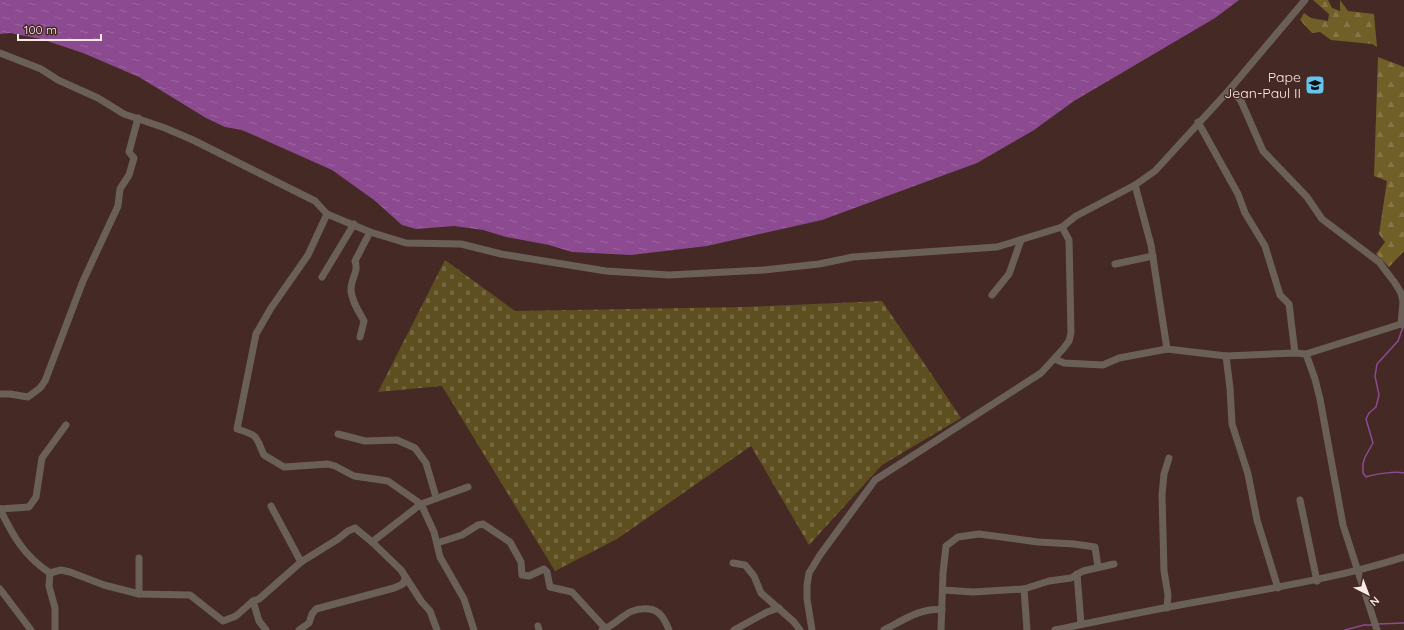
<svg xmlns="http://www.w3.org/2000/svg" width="1404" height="630" viewBox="0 0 1404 630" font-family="Quicksand,sans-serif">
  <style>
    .forest { fill: url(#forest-firs) }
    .cemetery { fill: url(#cemetery-stones) }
    .water { fill: url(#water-ripples) }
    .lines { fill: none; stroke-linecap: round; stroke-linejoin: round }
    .stream { stroke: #8c4b91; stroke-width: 1.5 }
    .minor { stroke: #6b6058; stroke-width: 7 }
    .labels { text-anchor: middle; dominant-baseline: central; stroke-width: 3; stroke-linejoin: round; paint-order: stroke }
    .poi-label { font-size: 14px; fill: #fdeae7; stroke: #452925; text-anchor: end }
  </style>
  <defs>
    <pattern id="forest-firs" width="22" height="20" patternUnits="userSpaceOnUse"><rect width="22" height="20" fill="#715f28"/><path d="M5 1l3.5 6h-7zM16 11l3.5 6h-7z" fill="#867647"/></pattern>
    <pattern id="cemetery-stones" width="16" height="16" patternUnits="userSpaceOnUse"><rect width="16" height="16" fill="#5d4f1f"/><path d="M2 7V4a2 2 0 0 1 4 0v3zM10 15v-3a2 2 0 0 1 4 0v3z" fill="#756840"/></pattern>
    <pattern id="water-ripples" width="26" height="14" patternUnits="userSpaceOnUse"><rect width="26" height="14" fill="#8c4b91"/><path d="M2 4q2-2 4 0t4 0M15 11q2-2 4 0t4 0" fill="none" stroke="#9d65a0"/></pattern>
  </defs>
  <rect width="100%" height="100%" fill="#452925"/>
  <!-- forest -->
  <g class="forest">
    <path d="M1313,0h15l4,8 8,3v-11l8,11 26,3 3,33 -5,-3 -41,-4 -11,-8 -8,1 -12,-13 4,-7 7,5 17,3 1,-7z"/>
    <path d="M1378,57l26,10v184l-15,16 -13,-13 9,-12 -6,-8 8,-53 -13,-5z"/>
  </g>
  <!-- cemetery -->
  <path class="cemetery" d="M445,260l70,51 229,-4 138,-6 79,117 -79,47 -73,80 -58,-99 -134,93 -62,32 -113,-185 -64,6z"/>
  <!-- water -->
  <path class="water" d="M0,0h1239l-24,18 -141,83 -40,29 -57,33 -155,57 -115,26 -76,9 -59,-3 -23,-7 -43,-8 -23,-7 -29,-4 -38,3 -14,-4 -28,-25 -42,-30 -90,-40 -17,-3 -19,-9 -67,-41 -56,-24 -42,-14 -31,-6 -10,1z"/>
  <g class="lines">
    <!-- stream -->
    <g class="stream">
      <path d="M1403,327l-5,14 -21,23 -2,12 4,19 -3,12 -7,6 -3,6 7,24 -8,14 -2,7v9l3,4c8,-3 30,-6 38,-4"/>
      <path d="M1378,624l26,-1"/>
      <path d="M1345,630l19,-5h8"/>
    </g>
    <!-- minor -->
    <g class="minor">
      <path d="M0,53l41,16 17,11 40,18 26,16 41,14 28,12 122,61 12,13 43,18 36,11 55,1 40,10 105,17 63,4 95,-5 55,-6 34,-7 144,-10 65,-20 14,-11 59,-31 20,-14 75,-82 75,-89"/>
      <path d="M1230,89l11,12 22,50 44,46 15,22 57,43 16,21 6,10 2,9 -2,22"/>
      <path d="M1198,122l40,72 7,19 20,33 15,49 9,9 6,49"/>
      <path d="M1135,185l16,60 16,104"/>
      <path d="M327,214l-19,41 -37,53 -15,26 -19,95c23,7 18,7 27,26l20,12 44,-3 7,2 19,10 34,5 33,23 13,28 6,25 24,42 10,31"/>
      <path d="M1115,264l38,-8"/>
      <path d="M322,277l32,-53"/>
      <path d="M992,295l17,-21 12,-34"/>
      <path d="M360,337l4,-16c-5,-9 -13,-21 -13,-32 0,-11 8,-17 4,-28l15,-29"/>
      <path d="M1306,354l9,25 5,20 23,126 34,105"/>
      <path d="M1226,356l4,32 2,36 16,50 9,46 21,68"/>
      <path d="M1055,359l9,4 39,2 16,-7 48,-9 59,7 69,-3 11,1 95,-30 3,1"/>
      <path d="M0,394h10l18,3 12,-9 5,-7 38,-100 35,-75 2,-17 9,-14 5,-17 -5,-6 9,-34"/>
      <path d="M338,434l27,7 32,-1 18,8 11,15 10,34"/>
      <path d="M1300,500l17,81"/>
      <path d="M271,506l30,56"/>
      <path d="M0,509c13,27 24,47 50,64l11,-3 9,2 34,13 35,9 51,1 33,26 13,-5 17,-15 6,-2 42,-37 37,-23 10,-8 7,-3 17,14 49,-38 47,-17"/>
      <path d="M0,509l29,-2 7,-10 6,-39 24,-33"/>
      <path d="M372,542l29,28 20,31 9,10 7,19"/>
      <path d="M437,543l25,-8 16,-10 5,-1 27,18 11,20 1,13 7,1 15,-7 3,3 3,15 22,5 34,37"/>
      <path d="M139,558v36"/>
      <path d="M733,563l12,2 9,11 7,17 33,29 6,8"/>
      <path d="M50,573l-1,13 6,22v22"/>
      <path d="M1077,574l4,50"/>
      <path d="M0,589l31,41"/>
      <path d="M1024,589l3,41"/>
      <path d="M943,590l30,2 51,-3 25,-8 22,-3 12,-7 31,-7"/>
      <path d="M253,601l6,20 7,9"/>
      <path d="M1167,608l1,-13 -4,-24 -2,-76 2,-21 5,-16"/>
      <path d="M538,626l1,4"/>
      <path d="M299,630l10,-7 3,-9 4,-5 78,-21 9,-4 2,-6"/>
      <path d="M602,630c20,-8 23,-23 47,-21 11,1 16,11 20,21"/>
      <path d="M734,630l33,-18 12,-4"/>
      <path d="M812,630l-5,-31v-14l2,-12 11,-18 55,-75 166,-107 22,-24 6,-8 2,-8 -2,-93 -7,-13"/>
      <path d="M884,630c16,-8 39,-24 58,-20"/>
      <path d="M941,630l2,-57 3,-27 12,-9 21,-3 59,8 36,2 21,3 3,20"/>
      <path d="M1055,630c53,-11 105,-22 158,-31 65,-12 128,-22 191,-42"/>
    </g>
  </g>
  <!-- icons -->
  <defs>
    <g id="school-square" transform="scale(1)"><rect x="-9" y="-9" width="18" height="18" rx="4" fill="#65c5ee" stroke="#452925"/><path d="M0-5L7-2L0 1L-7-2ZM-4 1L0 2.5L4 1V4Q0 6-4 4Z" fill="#111"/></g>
  </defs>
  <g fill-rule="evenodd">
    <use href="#school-square" x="1315" y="85"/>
  </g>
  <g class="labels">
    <!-- poi labels -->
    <g class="poi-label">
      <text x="1301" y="77">Pape<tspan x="1301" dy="16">Jean-Paul II</tspan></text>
    </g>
  </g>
  <!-- north arrow -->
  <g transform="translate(1368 594) rotate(138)" stroke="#452925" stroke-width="3" paint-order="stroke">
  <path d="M0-3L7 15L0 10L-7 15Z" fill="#fdeae7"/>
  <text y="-6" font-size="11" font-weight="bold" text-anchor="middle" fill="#fdeae7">N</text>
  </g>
  <!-- scale -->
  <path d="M18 34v6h83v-6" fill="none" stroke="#fdeae7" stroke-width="2"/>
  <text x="24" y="34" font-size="12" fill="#fdeae7" stroke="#452925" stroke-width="3" paint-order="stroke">100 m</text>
</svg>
